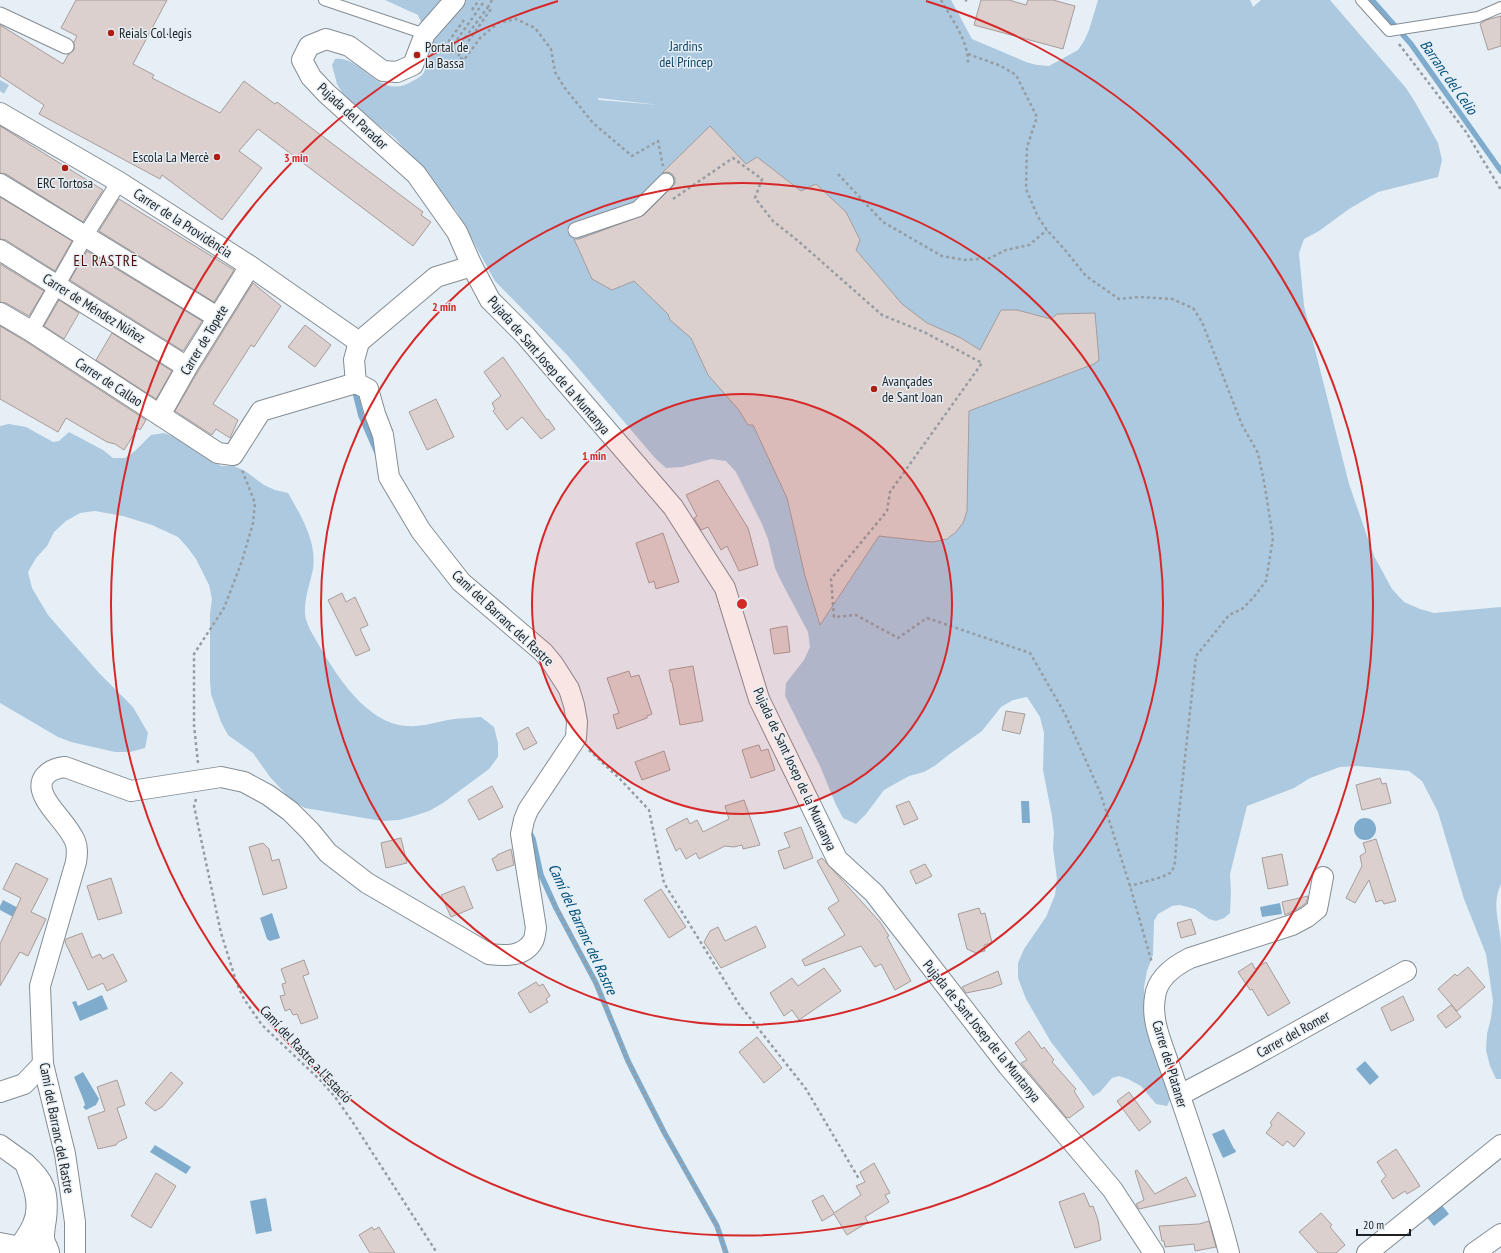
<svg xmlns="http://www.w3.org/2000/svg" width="1501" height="1253" viewBox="0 0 1501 1253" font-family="'PT Sans Narrow',sans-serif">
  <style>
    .green { fill: #acc9e0; fill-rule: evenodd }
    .water { fill: #7fabcd }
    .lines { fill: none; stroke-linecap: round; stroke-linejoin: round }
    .stream { stroke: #7fabcd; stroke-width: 5.5 }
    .building { fill: #dbd0ce; stroke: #a79c9a }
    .service-casing { stroke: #858d94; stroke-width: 12 }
    .pedestrian-casing { stroke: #858d94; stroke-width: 17 }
    .minor-casing { stroke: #858d94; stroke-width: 22 }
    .path { stroke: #969da2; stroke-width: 2.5; stroke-dasharray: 3 3; stroke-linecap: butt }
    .service { stroke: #fff; stroke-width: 10 }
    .pedestrian { stroke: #fff; stroke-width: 15 }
    .minor { stroke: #fff; stroke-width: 20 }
    .ring { fill: none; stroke: #d62828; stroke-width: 2 }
    .poi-dot { fill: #ad1d11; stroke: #e6eff6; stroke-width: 1.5 }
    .labels { text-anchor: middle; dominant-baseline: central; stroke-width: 3; stroke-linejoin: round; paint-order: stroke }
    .poi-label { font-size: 14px; fill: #1e2123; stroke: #e6eff6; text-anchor: start }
    .park-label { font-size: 14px; fill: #0d4364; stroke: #e6eff6 }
    .street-label { font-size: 14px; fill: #1e2123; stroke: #e6eff6 }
    .water-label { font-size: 15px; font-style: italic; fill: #00507b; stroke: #e6eff6 }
    .neighbourhood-label { font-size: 15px; letter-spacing: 1px; fill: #500c06; stroke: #e6eff6 }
    .centre { fill: #d62828; stroke: #e6eff6; stroke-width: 2 }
    .ring-label { font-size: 12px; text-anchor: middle; font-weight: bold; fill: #d62828; stroke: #e6eff6; stroke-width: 3; stroke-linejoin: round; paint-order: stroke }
  </style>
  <rect width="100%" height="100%" fill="#e6eff6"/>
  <!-- green -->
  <g class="green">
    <path d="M385,0h566l21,39 54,23 11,3 12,1 29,-16 6,-9 5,-11 9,-30h152l3,7 8,-7h69l76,88 9,14 23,41 4,17 -4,17 -60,15 -29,17 -30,22 -15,8 -5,14 5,53 45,178 25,72 18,33 12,13 16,7 14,4 67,-6v277c-10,21 -1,39 0,60 0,45 0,90 0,135h-5l-6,-13 -4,-16 1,-16 4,-16 2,-17 -7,-47 -22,-55 -26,-87 -16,-31 -13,-10 -52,-5 -17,1 -30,11 -16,10 -47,18 -17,68 1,18 -1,21 -6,5 -8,3 -7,-2 -14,-10 -15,-4 -8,1 -14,8 -4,7 -1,34 -6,16 -3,16 1,17 26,94 -4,8 -11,-2 -15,-18 -13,-7 -9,-3 -7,2 -12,14 -7,4 -42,-54 -25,-43 -8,-21v-15l6,-14 22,-32 9,-22 2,-16 -4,-31 1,-15 -2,-17 -9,-46 1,-37 -4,-16 -13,-20 -14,3 -12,7 -19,24 -35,25 -11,9 -12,7 -15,4 -25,14 -18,24 -10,10 -13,-6 -7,-13 -16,-39 -35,-70 1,-13 18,-23 6,-13 -2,-15 -27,-51 -6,-13 -7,-29 -6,-15 -26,-52 -10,-11 -15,-2 -29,8 -16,1 -11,-10 -87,-102 -73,-75 -38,-69 -62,-74 -39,-30 -13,-14 -6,-10 -5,-19 3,-6c27,-4 44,42 76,23 3,-2 8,-4 11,-7 4,-4 7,-19 10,-26l-14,-34zM598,99v-1l62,7 -61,-5z"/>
    <path d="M0,80l9,5 -5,9 -4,-3z"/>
    <path d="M9,424l17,3 27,15 6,-1 10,-9 34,18 10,8h12l10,-7 16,-16 13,-2 11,4 46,29h13l11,5 19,14 11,5 13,3c13,23 29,48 25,76 -3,15 -9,30 -8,45 1,11 10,24 15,33 18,31 47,76 86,79 15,1 28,-3 42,-6 11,-2 22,-2 33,-3l13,10 4,16v14l-9,12 -46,34 -14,8 -15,5 -15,4 -17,1 -77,-13 -13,-7 -22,-24 -17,-24 -25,-18 -7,-13 -10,-28 -1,-13v-67l2,-15 -3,-14 -13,-26 -8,-11 -10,-11 -26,-12 -29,-9 -28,-5 -15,2 -14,8 -12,11 -7,14 -11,12 -8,14 4,16 16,27 51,58 34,34 15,26 -3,15 -15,4h-15l-44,-10 -13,-5 -58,-34v-277z"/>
  </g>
  <!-- water -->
  <g class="water">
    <path d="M1021,801h8l1,22h-8z"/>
    <circle cx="1365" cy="829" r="11"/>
    <path d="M3,900l19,10 -5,9 -17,-9v-4z"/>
    <path d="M1280,903l2,11 -20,3 -2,-10z"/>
    <path d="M272,913l8,25 -10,3 -3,-2 -7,-21z"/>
    <path d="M102,995l6,14 -28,12 -8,-19 4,-1 2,5z"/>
    <path d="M1365,1061l14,16 -9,8 -14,-16z"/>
    <path d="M83,1072l16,27 -3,6 -10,5 -3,-3 2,-2c0,-3 -9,-23 -11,-28z"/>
    <path d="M1224,1129l10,20h1l1,3 -13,6 -11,-24z"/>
    <path d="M155,1145l36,22 -5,7 -36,-22z"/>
    <path d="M266,1198l6,33 -16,3 -6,-33z"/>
    <path d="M1440,1203l9,11 -15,12 -9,-11z"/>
  </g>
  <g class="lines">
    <!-- stream -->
    <g class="stream">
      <path d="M1372,0l39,44 90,127"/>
      <path d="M355,392l6,24 17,39"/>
      <path d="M529,831l4,8 8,36 15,33 40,75 32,78 36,71 53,94 9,27"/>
    </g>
  </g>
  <!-- building -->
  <g class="building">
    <path d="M76,0h91l-34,64 21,11 -2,3 68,35 24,-32 31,23 2,-2 146,110 -2,3 10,7 -18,24 -155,-117 -19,22 23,17 -40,52 -60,-45 -2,4 -121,-65 5,-9 -44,-29v-51l63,39 5,-9 6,-5v-8l3,-6 -16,-8z"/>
    <path d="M981,0h28l17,5 2,-5h25l22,6 -12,43 -89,-24z"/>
    <path d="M1501,16v30l-13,4 -8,-26 6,-4z"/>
    <path d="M0,126l103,64 -20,32 -77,-48 -6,-1z"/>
    <path d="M710,126l36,38 11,-7 44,34 15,-7 30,28 14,28 -4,10 46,54 25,19 34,15 19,12 21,-40h16l34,9 6,-5 38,-1 4,47 -5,4 -125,47 -2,100 -4,12 -7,9 -9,7 -14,3 -54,-6 -59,89 -15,-49 -18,-78 -34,-73h-5l-10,-16 -30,-34 -17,-37 -21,-18 -2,-6 -34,-33 -22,9 -20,-11 -18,-40h5l65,-24 31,-31v-6l-3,-4 -4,-2 -6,1z"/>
    <path d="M0,197l72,44 -17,30 -49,-31 -6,-1z"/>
    <path d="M119,199l115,71 -20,32 -115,-71z"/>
    <path d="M87,251l115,70 -19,30 -113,-71z"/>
    <path d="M0,264l44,27 -15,25 -23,-13 -6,-1z"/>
    <path d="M253,283l28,23 -27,41 -3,-2 -38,59 25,16 -8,18 -14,-9 -4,6 -37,-24 22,-38z"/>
    <path d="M59,300l20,13 -15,26 -20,-13z"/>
    <path d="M305,325l26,20 -16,22 -27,-20z"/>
    <path d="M0,326l25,15 121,79 -6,10 -2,-2 -14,22 -9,-6 -8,-2 -41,-24 -8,14 -58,-33z"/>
    <path d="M112,333l60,38 -16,28 -60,-39z"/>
    <path d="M503,357l44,63 1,-1 7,10 -14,10 -19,-22 -15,13 -14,-19 2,-2 -3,-6 9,-7 -17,-24z"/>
    <path d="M436,399l18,38 -27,13 -18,-38z"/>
    <path d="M718,480l30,48 10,37 -19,6 -12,-25 -6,4 -13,-23 -7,3 -7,-12 3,-2 -11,-21z"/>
    <path d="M663,533l16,49 -23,7 -2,-8 -5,2 -13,-40z"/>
    <path d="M342,593l4,9 9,-5 13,28 -8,4 10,21 -14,6 -28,-56z"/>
    <path d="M787,626l3,26 -16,2 -4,-25z"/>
    <path d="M693,666l10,55 -23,4 -8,-43h-1l-2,-12z"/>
    <path d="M629,671l2,6 8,-2 13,39 -5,2v2l-30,11 -4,-14 6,-2 -12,-35z"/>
    <path d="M1006,711l19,3 -5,20 -18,-4z"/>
    <path d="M528,727l9,16 -13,7 -8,-16z"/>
    <path d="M758,745h1l2,6 7,-2 7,21 -24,8 -9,-28z"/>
    <path d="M664,751l6,19 -28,10 -7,-18z"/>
    <path d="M1380,778l2,6 4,-1 5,20 -29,7 -6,-25z"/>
    <path d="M492,786l11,21 -24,13 -11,-20z"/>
    <path d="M744,800l16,45 -17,4 -1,-4 -8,2 -9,-1 -26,13 -3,-6 -10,6 -6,-11 -4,3 -10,-22 21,-11 3,6 7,-4 6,12 26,-13 -4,-13z"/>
    <path d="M909,801l9,18 -14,6 -8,-19z"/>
    <path d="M801,827l12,31 -29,11 -6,-18 12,-4 -6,-14z"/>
    <path d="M401,838l6,25 -21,5 -5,-25z"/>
    <path d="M1376,839l20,62 -12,3 -2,-4 -6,2 -7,-22 -14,23 -9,-5 16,-32 -2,-10 6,-4 -3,-9z"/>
    <path d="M263,843l6,6 3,12 7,-2 8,29 -24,7 -14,-48z"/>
    <path d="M511,849l3,16 -17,6 -5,-12 5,-3v-1z"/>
    <path d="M1282,854l6,31 -20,4 -6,-31z"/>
    <path d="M822,858l58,64 9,14 -2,1 24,44 -16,9 -14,-26 -6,3 -14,-21 -56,20 -3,-6 43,-25 -17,-27 11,-7 -22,-40z"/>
    <path d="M16,863l32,16 -17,33 15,7 -18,37 -8,-4 -20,34v-42l21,-46 -18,-9z"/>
    <path d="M925,864l7,12 -16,8 -6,-13z"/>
    <path d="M111,878l11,35 -24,7 -11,-34z"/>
    <path d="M464,886l9,22 -22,9 -10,-22z"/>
    <path d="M661,889l25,38 -17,11 -25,-38z"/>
    <path d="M1308,896l-2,7 -5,4 -16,8 -3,-13z"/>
    <path d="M979,908l2,6 4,-1 7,30 -8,2 1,6 -9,2 -9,-4 -9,-35z"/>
    <path d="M1191,919l5,15 -15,4 -4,-15z"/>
    <path d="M756,926l10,21 -45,21 -17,-26 6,-11 8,-4 7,14z"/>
    <path d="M82,933l10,25 8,-4 3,5 10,-5 14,27 -20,10 -4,-8 -15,7 -23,-48 1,-3z"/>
    <path d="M304,960l5,14 -6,2 15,42 -17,6 -4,-10 -4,1 -3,-6 -5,2 -5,-15 5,-1 -3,-11 4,-1 -5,-14z"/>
    <path d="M1266,962l24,41 -22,13 -16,-27 -2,1 -12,-18 14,-9 3,6z"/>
    <path d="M1468,967l17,20 -28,24 -19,-22 17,-15 2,2z"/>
    <path d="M824,968l17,23 -42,29 -7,-10 -8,6 -14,-23 22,-15 6,8z"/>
    <path d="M998,971l4,13 -11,4 -25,5 -4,-6z"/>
    <path d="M536,982l3,4 4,-2 7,12 -4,3 2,3 -18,11 -12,-20z"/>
    <path d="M1403,996l11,24 -23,11 -10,-23z"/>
    <path d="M1451,1005l10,12 -15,11 -9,-12z"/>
    <path d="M1029,1031l13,18 2,-2 10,13 -2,2 24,27 -2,2 10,16 -15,11 -1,-1 -1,1 -46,-55 6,-3 -12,-17z"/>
    <path d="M757,1037l25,31 -18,15 -25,-31z"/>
    <path d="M171,1072l12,11 -21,24 -7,4 -10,-8z"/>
    <path d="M117,1080l8,25 -8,3 10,30 -9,4 -2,3 -18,4 -10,-32 17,-6 -8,-24z"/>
    <path d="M1129,1092l22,30 -12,9 -22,-30z"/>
    <path d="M1278,1112l27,21 -11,14 -7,-6 -4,5 -17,-13 6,-8 -2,-2z"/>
    <path d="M1396,1149l24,37 -13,8 -2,-3 -12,8 -12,-18 5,-5 -9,-14z"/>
    <path d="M874,1163l16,30 -5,2 4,7 -24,15 3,5 -21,13 -13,-21 -12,7 -10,-20 11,-6 11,18 27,-18 -5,-9 9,-4 -5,-10z"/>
    <path d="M1137,1170l18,24 31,-17 10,19 -57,13 -3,-5 8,-4 -9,-29z"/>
    <path d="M156,1173l20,13 -25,42 -20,-12z"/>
    <path d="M1084,1193l6,14 3,-1 5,14 3,20 -26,8 -16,-46z"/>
    <path d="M1321,1213l11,12 -2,2 15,18 -9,8h-18l-19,-21z"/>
    <path d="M1209,1221l7,26 -21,4 -1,-7 -29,3 -1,-6h-2l-3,-15 40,-2z"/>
    <path d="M372,1227l2,3 5,-3 16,26h-25l-11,-18z"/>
  </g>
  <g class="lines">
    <!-- service casing -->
    <g class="service-casing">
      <g id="service">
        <path d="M324,0l101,34"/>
        <path d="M1361,0l28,31 89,-14 23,-10"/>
      </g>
    </g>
    <!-- pedestrian casing -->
    <g class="pedestrian-casing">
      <g id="pedestrian">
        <path d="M0,15l66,31"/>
        <path d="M576,230l62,-21 28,-28"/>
        <path d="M31,331l54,-95 34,-54"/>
      </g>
    </g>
    <!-- minor casing -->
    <g class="minor-casing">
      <g id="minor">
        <path d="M455,0l-30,34 -12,31 -16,7 -14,-1 -34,-25 -23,-7 -17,7 -7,14 9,17 15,16 90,81 41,58 15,34 18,34 35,35 148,172 52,81 34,111 78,160 37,34 134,173 104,123 42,64"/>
        <path d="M0,113l119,69 131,84 109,76"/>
        <path d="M0,184l217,133"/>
        <path d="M0,250l187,117"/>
        <path d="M0,313l31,18 187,122 15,2 28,-44 95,-28"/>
        <path d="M359,342l77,-65 36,-11"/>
        <path d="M160,415l27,-48 63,-101"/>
        <path d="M0,1092l24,-8 19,-20"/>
        <path d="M1180,1095l68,-36 158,-88"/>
        <path d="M0,1145l25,18"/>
        <path d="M0,1243l31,6"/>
        <path d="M16,1253c5,-10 13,-19 17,-29 9,-20 -1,-42 -8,-61 20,18 24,29 21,56 -1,6 -2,13 -2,18 0,5 4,11 5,15"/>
        <path d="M75,1253v-31l-10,-68 -22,-90 -3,-78 36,-124c1,-7 2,-14 -1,-21 -7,-16 -22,-28 -30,-43 -10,-19 3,-29 20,-31l66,24 90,-14 23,5 24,13 22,16 20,20 18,22 39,30 122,71c16,2 35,3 44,-13 2,-3 2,-9 3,-13l-15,-94 3,-14 4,-10 48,-72 1,-16 -3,-17 -5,-16 -16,-25 -10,-12 -82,-70 -40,-51 -32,-54 -6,-42 -8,-21 -7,-25 -12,-6 -2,-23 5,-18"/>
        <path d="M1229,1253c-12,-48 -28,-95 -44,-142 -6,-17 -11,-33 -17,-49 -7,-21 -17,-42 -13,-65 2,-19 19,-31 35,-39l102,-33 15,-8 10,-8 6,-32"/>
        <path d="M1367,1253l134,-108"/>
        <path d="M1474,1253l27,-19"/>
      </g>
    </g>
    <!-- path -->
    <g class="path">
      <path d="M492,0l-4,7 3,2 -33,47 6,4 16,-22 18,-15 18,-4 19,9 16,21 4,23 9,15 29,36 39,33 26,-15 5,25"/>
      <path d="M941,0c11,20 28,41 27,65"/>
      <path d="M965,0l2,1"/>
      <path d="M483,3l-34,48 4,3 35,-47"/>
      <path d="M472,10l7,-10"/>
      <path d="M1399,44l67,88 35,58"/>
      <path d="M440,46l4,2 20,-28"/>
      <path d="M968,54l33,12 15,9 21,42 -10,30 -1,42 12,28 9,13 18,20 21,26 33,23 21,-2 32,2 21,9 9,14 40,103 16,28 7,34 8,51 -7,43 -13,17 -11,11 -13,6 -33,41 -19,175 -2,31 -3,10 -10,5 -32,9"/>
      <path d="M838,174l45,48 59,34 23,4 25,-2 16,-8 23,-5 18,-15"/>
      <path d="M673,199l60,-41 29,21 -7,19 18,23 24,19 85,75 42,17 58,31 -92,129 -3,19 -56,68 3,38 22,-2 42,23 29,-20 103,35 35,61 35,78 30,94 22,77"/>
      <path d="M589,750l30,28 30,32 15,73 75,121 67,85 53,90"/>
      <path d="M198,763l-4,-38v-71l30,-46 18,-47 11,-38 2,-20 -13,-33"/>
      <path d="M196,799l-2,7 27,127 16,51 7,15 18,26 58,55 15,17 17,24 85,132"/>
      <path d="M551,897l45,86 32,78 36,71 53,94 9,27"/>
    </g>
    <!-- service -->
    <use href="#service" class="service"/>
    <!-- pedestrian -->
    <use href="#pedestrian" class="pedestrian"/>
    <!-- minor -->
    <use href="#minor" class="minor"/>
  </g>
  <!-- distance rings -->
  <circle cx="742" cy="604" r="210" fill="#d62828" fill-opacity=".12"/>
  <g class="ring">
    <circle cx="742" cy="604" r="210"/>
    <circle cx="742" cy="604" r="421"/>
    <path d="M926 1A631 631 0 1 1 558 1"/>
  </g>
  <!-- markers -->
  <g class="poi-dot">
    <circle cx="111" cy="33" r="4"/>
    <circle cx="417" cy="55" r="4"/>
    <circle cx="217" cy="157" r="4"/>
    <circle cx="65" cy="168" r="4"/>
    <circle cx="874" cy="389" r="4"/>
  </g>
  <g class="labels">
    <!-- poi labels -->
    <g class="poi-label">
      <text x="119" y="33">Reials Col·legis</text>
      <text x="425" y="47">Portal de<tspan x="425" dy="16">la Bassa</tspan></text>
      <text x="209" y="157" text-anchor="end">Escola La Mercè</text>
      <text x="65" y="183" text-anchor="middle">ERC Tortosa</text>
      <text x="882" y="381">Avançades<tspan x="882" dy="16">de Sant Joan</tspan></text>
    </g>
    <!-- park labels -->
    <g class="park-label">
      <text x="686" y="46">Jardins<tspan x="686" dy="16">del Príncep</tspan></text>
    </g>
    <!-- street labels -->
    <g class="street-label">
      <text transform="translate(353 116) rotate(43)">Pujada del Parador</text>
      <text transform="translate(183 223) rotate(33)">Carrer de la Providència</text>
      <text transform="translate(94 308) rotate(32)">Carrer de Méndez Núñez</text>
      <text transform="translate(204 340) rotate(-59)">Carrer de Topete</text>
      <text transform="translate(549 365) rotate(49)">Pujada de Sant Josep de la Muntanya</text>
      <text transform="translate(109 382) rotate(33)">Carrer de Callao</text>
      <text transform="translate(503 618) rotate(43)">Camí del Barranc del Rastre</text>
      <text transform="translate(795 769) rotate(65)">Pujada de Sant Josep de la Muntanya</text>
      <text transform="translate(982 1031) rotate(51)">Pujada de Sant Josep de la Muntanya</text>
      <text transform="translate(1293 1034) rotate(-29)">Carrer del Romer</text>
      <text transform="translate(306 1054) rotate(47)">Camí del Rastre a l'Estació</text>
      <text transform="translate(1170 1064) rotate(73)">Carrer del Plataner</text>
      <text transform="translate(57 1128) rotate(79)">Camí del Barranc del Rastre</text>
    </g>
    <!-- water labels -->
    <g class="water-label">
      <text transform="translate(1449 77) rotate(55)">Barranc del Celio</text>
      <text transform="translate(583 929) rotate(65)">Camí del Barranc del Rastre</text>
    </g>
    <!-- neighbourhood labels -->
    <g class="neighbourhood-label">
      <text x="106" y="260">EL RASTRE</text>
    </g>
  </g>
  <circle cx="742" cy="604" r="6" class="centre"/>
  <g class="ring-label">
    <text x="296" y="162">3 min</text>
    <text x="444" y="311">2 min</text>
    <text x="594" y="460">1 min</text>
  </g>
  <!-- scale -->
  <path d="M1357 1229v6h53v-6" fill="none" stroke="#1e2123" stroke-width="2"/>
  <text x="1363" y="1229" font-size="12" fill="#1e2123" stroke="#e6eff6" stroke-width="3" paint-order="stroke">20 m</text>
</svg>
